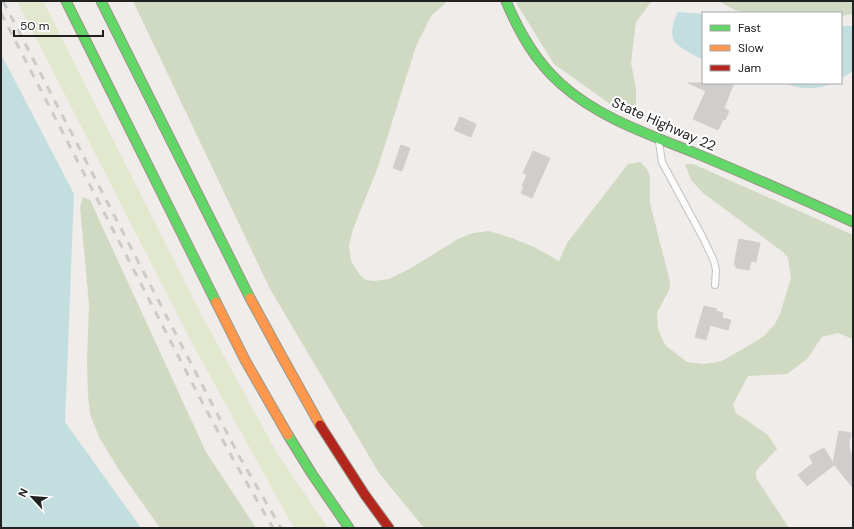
<svg xmlns="http://www.w3.org/2000/svg" width="854" height="529" viewBox="0 0 854 529" font-family="'DM Sans',sans-serif">
  <style>
    .grass { fill: #e1e8cd }
    .forest { fill: #d0dac2 }
    .water { fill: #c2dede }
    .building { fill: #d0cdcc; stroke: #d2cecc }
    .lines { fill: none; stroke-linecap: round; stroke-linejoin: round }
    .lane-casing { stroke: #c2c1c0; stroke-width: 8 }
    .fast-casing { stroke: #989584; stroke-width: 11 }
    .slow-casing { stroke: #989584; stroke-width: 11 }
    .jam-casing { stroke: #989584; stroke-width: 11 }
    .lane { stroke: #fdfcfc; stroke-width: 6 }
    .fast { stroke: #63d668; stroke-width: 9 }
    .slow { stroke: #ff974d; stroke-width: 9 }
    .jam { stroke: #b3261e; stroke-width: 9 }
    .rail { stroke: #cbcbcb; stroke-width: 3; stroke-dasharray: 8 8; stroke-linecap: butt }
    .labels { text-anchor: middle; dominant-baseline: central; stroke-width: 4; stroke-linejoin: round; paint-order: stroke }
    .street-label { font-size: 14px; fill: #212121; stroke: #fff }
  </style>
  <rect width="100%" height="100%" fill="#efecea"/>
  <!-- grass -->
  <path class="grass" d="M17,1h26l160,317 74,135 51,75h-33l-5,-7 -97,-176z"/>
  <!-- forest -->
  <g class="forest">
    <path d="M133,1h315l-17,15 -15,30 -38,121 -25,62 -4,16 2,16 9,14 6,5 8,1 15,-2 22,-11 47,-29 15,-6 16,-2 23,7 22,9 25,14 8,-18 61,-79 12,-2 7,7 3,8v26l20,79 -1,8 -12,23 1,16 7,16 22,17 17,2 18,-3 41,-24 12,-13 5,-10 11,-36 -3,-20 -5,-6 -80,-59 -12,-13 -6,-16h8l160,71v104l-15,-6 -16,4 -15,22 -20,15 -39,2 -15,28 3,9 32,22 9,14 -21,22v7l33,50h-365l-45,-55 -109,-184z"/>
    <path d="M515,1h137l-16,21 -5,41 5,25v16l-2,8 -7,4 -73,-52z"/>
    <path d="M718,1h135v13l-12,2v-3h-92l-14,-3z"/>
    <path d="M83,197l7,3 116,252 50,76h-96l-41,-58 -20,-33 -9,-23 -2,-19 -1,-33 2,-58 -9,-97z"/>
  </g>
  <!-- water -->
  <g class="water">
    <path d="M678,12l25,2v46c-8,-5 -18,-9 -25,-15 -10,-7 -5,-24 0,-33z"/>
    <path d="M841,26h12v45l-12,8z"/>
    <path d="M1,54l73,140 -9,228 76,106h-140z"/>
    <path d="M784,83h49c-16,7 -32,7 -49,0z"/>
  </g>
  <!-- building -->
  <g class="building">
    <path d="M688,83h39l6,2 -9,23 5,3 -4,9 -2,-1 -5,11 -25,-11 13,-28z"/>
    <path d="M460,117l16,7 -5,13 -17,-7z"/>
    <path d="M401,145l9,3 -8,23 -9,-3z"/>
    <path d="M533,151l17,7 -18,40 -11,-5 3,-6 -2,-1 5,-11 -4,-2z"/>
    <path d="M739,239l21,4 -4,19 -5,-1 -2,9 -13,-2v-3h-2z"/>
    <path d="M704,306l13,3 -1,2 7,2 -1,5 9,2 -3,10 -18,-5 -4,15 -11,-3z"/>
    <path d="M839,431l12,2 -2,11 1,7 3,4v33l-20,-25 1,2 -27,21 -9,-11 15,-12 -4,-7 15,-8 9,15z"/>
  </g>
  <g class="lines">
    <!-- lane casing -->
    <g class="lane-casing">
      <path id="lane" d="M659,142l3,20 40,74 12,25 2,9 -1,15"/>
    </g>
    <!-- fast casing -->
    <g class="fast-casing">
      <g id="fast">
        <path d="M66,1l150,301"/>
        <path d="M101,1l149,297"/>
        <path d="M506,1c13,31 29,60 55,83 38,34 87,50 134,69 53,22 105,45 158,69"/>
        <path d="M288,435l24,39 37,54"/>
      </g>
    </g>
    <!-- slow casing -->
    <g class="slow-casing">
      <g id="slow">
        <path d="M250,298l31,57 39,70"/>
        <path d="M216,302l29,58 43,75"/>
      </g>
    </g>
    <!-- jam casing -->
    <g class="jam-casing">
      <path id="jam" d="M320,425l45,70 24,33"/>
    </g>
    <!-- lane -->
    <use href="#lane" class="lane"/>
    <!-- fast -->
    <use href="#fast" class="fast"/>
    <!-- slow -->
    <use href="#slow" class="slow"/>
    <!-- jam -->
    <use href="#jam" class="jam"/>
    <!-- rail -->
    <g class="rail">
      <path d="M3,1l236,455 42,72"/>
      <path d="M1,13l201,389 31,57 40,69"/>
    </g>
  </g>
  <g class="labels">
    <!-- street labels -->
    <g class="street-label">
      <text transform="translate(664 124) rotate(24)">State Highway 22</text>
    </g>
  </g>
  <!-- border -->
  <rect width="854" height="529" fill="none" stroke="#212121" stroke-width="4"/>
  <!-- legend -->
  <rect x="702" y="12" width="140" height="72" fill="#ffffff" stroke="#a6a6a6"/>
  <rect x="710" y="25" width="20" height="6" fill="#63d668" stroke="#a6a6a6"/>
  <text x="738" y="32" font-size="12" fill="#212121">Fast</text>
  <rect x="710" y="45" width="20" height="6" fill="#ff974d" stroke="#a6a6a6"/>
  <text x="738" y="52" font-size="12" fill="#212121">Slow</text>
  <rect x="710" y="65" width="20" height="6" fill="#b3261e" stroke="#a6a6a6"/>
  <text x="738" y="72" font-size="12" fill="#212121">Jam</text>
  <!-- north arrow -->
  <g transform="translate(32 497) rotate(296)" stroke="#ffffff" stroke-width="3" paint-order="stroke">
  <path d="M0-3L7 15L0 10L-7 15Z" fill="#212121"/>
  <text y="-6" font-size="11" font-weight="bold" text-anchor="middle" fill="#212121">N</text>
  </g>
  <!-- scale -->
  <path d="M14 30v6h89v-6" fill="none" stroke="#212121" stroke-width="2"/>
  <text x="20" y="30" font-size="12" fill="#212121" stroke="#ffffff" stroke-width="3" paint-order="stroke">50 m</text>
</svg>
